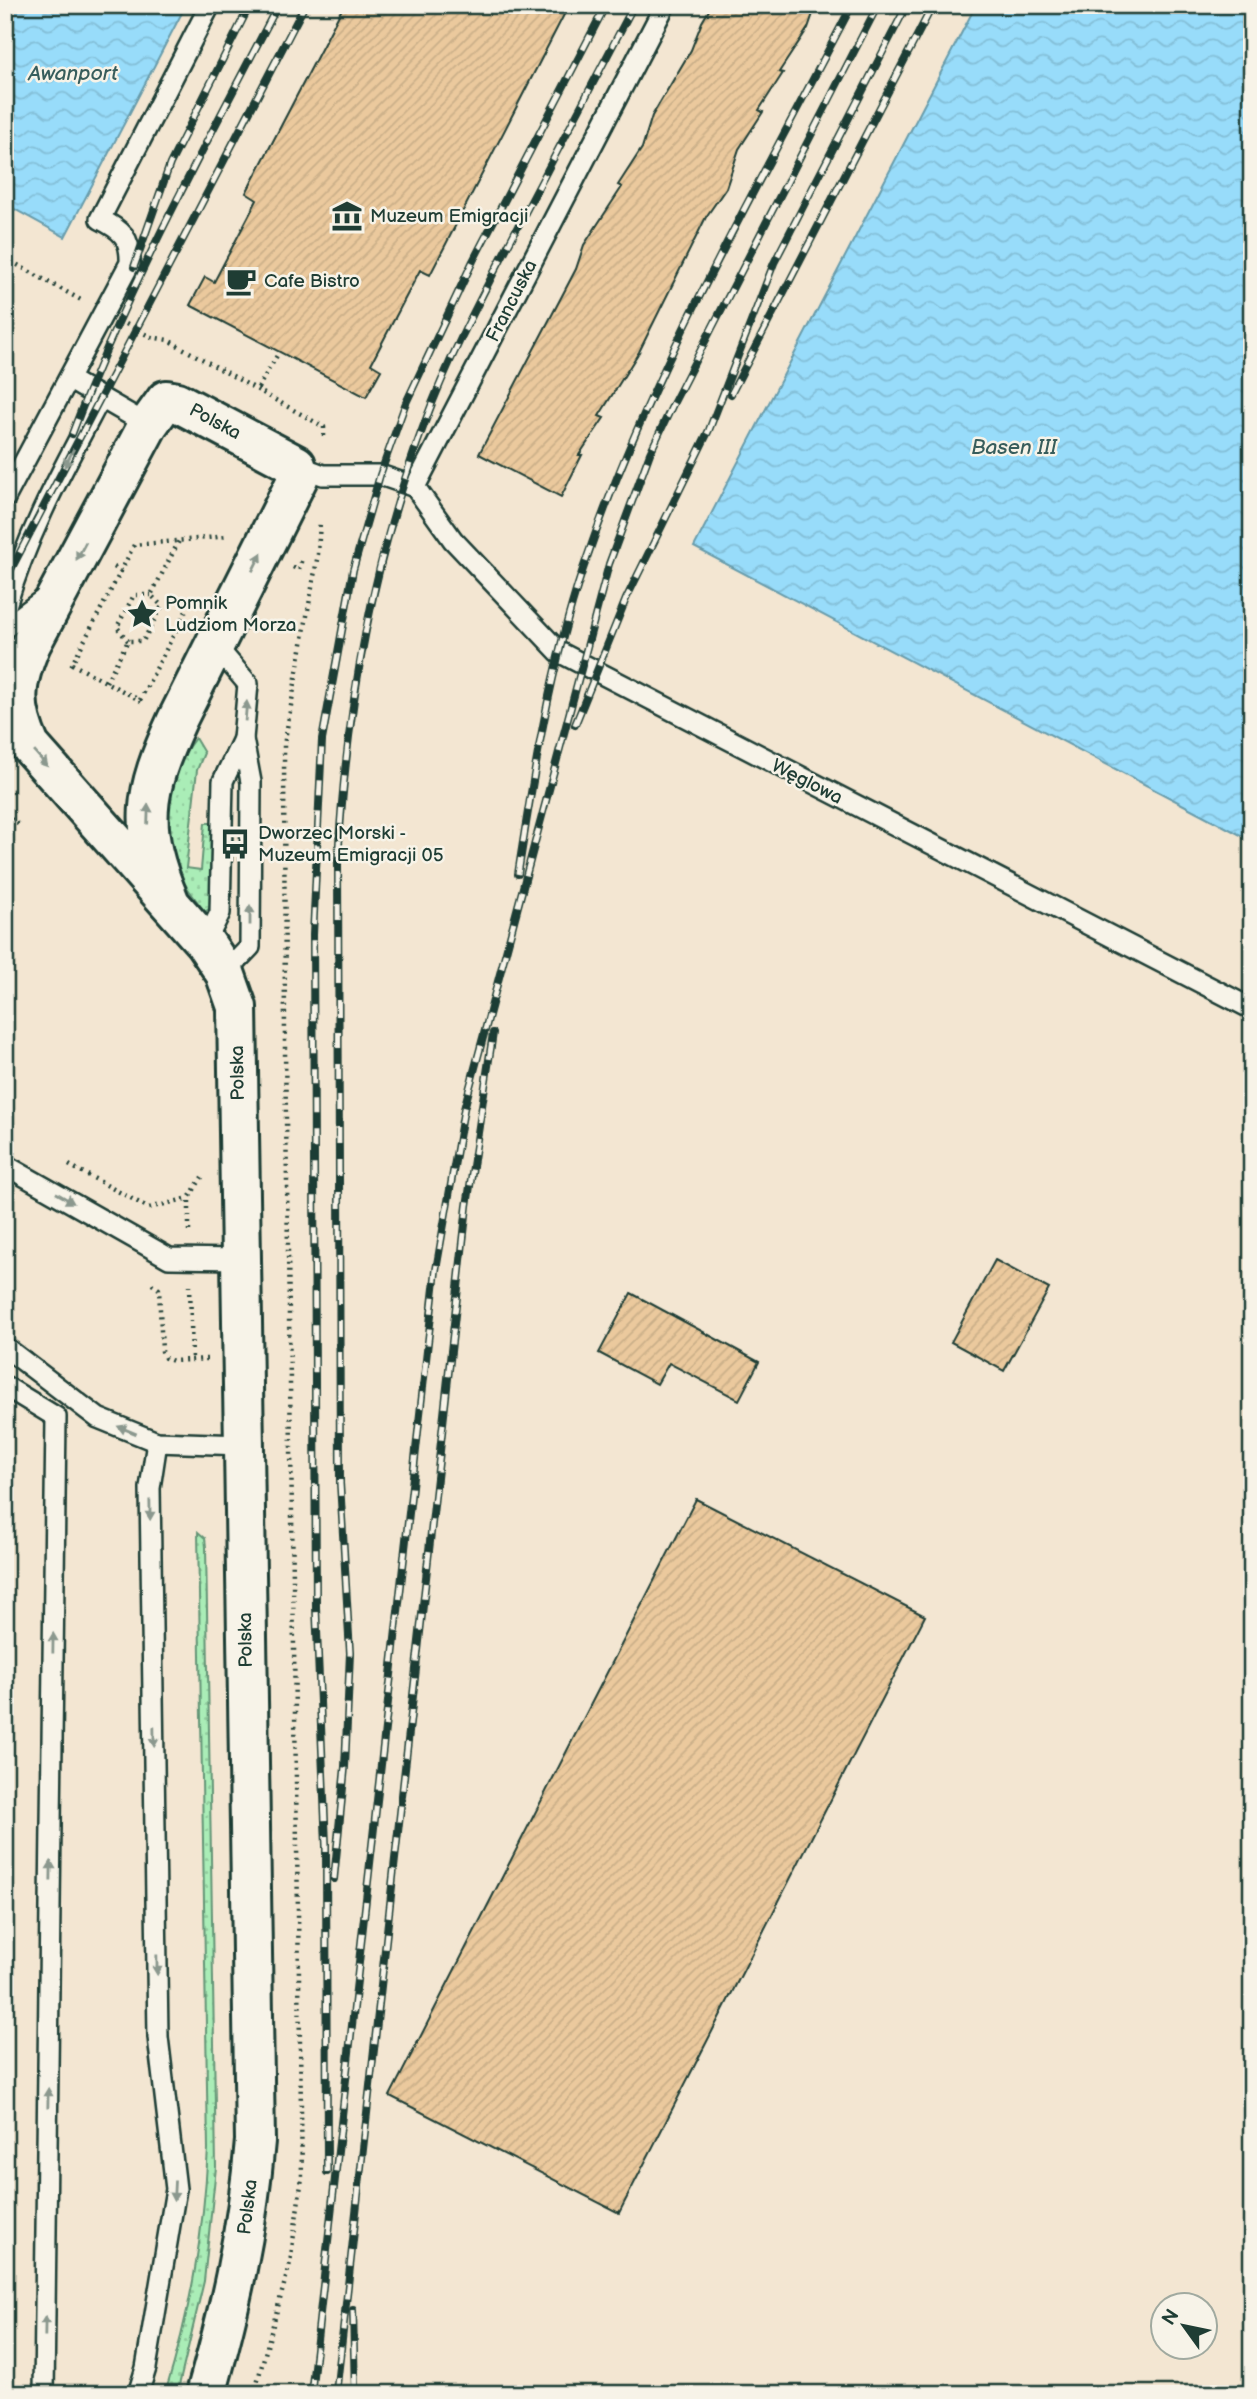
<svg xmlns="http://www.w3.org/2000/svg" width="1257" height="2399" viewBox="0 0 1257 2399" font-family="'Balsamiq Sans',sans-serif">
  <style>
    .grass { fill: url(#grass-dots); stroke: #649576; stroke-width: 2 }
    .water { fill: url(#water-waves); stroke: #689cab; stroke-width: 2 }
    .building { fill: url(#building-hatch); stroke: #1f3d34; stroke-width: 2 }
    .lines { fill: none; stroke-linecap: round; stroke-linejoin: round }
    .lane-casing { stroke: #1f3d34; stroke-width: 24 }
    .highway-casing { stroke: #1f3d34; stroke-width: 44 }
    .path { stroke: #1f3d34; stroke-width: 4.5; stroke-dasharray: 2 5; stroke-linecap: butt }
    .lane { stroke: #f7f3e8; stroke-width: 19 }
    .highway { stroke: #f7f3e8; stroke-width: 38 }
    .rail-casing { stroke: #1f3d34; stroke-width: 8 }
    .rail { stroke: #f7f3e8; stroke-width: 5; stroke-dasharray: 16; stroke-linecap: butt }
    .oneway { fill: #8b988e }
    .labels { text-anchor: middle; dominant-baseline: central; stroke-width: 5; stroke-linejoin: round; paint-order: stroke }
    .poi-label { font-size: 19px; fill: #1f3d34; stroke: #f7f3e8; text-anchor: start }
    .street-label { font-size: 19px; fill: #1f3d34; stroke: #f7f3e8 }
    .water-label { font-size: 21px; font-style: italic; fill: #375d5c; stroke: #f7f3e8 }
  </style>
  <defs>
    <pattern id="grass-dots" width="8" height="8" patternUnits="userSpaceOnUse" patternTransform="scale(1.75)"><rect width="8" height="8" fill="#aaedb7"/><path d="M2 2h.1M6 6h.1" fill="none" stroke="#92cc9e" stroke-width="1.8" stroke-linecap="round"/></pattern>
    <pattern id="water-waves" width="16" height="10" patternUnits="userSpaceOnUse" patternTransform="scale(1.75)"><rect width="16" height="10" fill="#98dcfa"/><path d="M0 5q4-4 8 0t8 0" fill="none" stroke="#83bed7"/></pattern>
    <pattern id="building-hatch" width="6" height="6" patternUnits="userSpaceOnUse" patternTransform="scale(1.75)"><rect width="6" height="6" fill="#ebc99d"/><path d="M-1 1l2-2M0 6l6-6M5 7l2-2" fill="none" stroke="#c9ae88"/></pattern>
  </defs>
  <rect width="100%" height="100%" fill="#f3e6d2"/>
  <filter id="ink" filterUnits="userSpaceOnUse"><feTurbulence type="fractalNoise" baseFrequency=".0143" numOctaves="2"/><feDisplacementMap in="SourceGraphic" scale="14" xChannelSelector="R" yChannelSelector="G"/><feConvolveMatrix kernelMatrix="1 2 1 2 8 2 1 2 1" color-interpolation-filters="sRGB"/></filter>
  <g filter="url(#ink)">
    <!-- grass -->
    <g class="grass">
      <path d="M195,738l9,15 -7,17 -11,98 15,2 4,-47h7l-2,85 -5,4c-12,-16 -25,-32 -33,-50 -16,-41 -3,-90 23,-124z"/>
      <path d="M198,1532l7,6 1,9 10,620 -12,114 -27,113h-12c26,-85 38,-156 43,-245z"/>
    </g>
    <!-- water -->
    <g class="water">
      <path d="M5,5h181l-121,232 -60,-33z"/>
      <path d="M976,5h276v836l-558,-294z"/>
    </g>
    <!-- building -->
    <g class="building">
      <path d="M344,5h225l-139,270 -10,-5 -49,94 10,6 -15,27 -176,-92 15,-28 9,5 43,-82 -11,-7z"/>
      <path d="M712,5h104l-8,23 -29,44 4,1 -24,37 4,2 -24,37 -13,39 -20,29 -67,135 -40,64 5,2 -25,37h3l-21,42 -82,-43 97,-185 8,-24 38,-58 -4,-2 24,-37 10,-32 39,-66 11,-28z"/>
      <path d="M995,1260l54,29 -45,82 -53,-29z"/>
      <path d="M631,1293l128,69 -20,38 -70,-37 -12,21 -58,-31z"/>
      <path d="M696,1499l229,117 -306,597 -229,-117z"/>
    </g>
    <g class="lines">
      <!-- lane casing -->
      <g class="lane-casing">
        <g id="lane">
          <path d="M70,380l78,45"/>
          <path d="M296,465l27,10h57l35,12 38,53 106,112 693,357"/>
          <path d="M415,487l250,-482"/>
          <path d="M5,498l125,-235c1,-25 -8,-33 -30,-44l110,-214"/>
          <path d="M5,609c23,-78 58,-140 96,-212"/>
          <path d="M5,628l40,-30"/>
          <path d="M215,645l33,39 -5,55 8,43 -1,165 -25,26"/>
          <path d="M205,943l15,-30 3,-132 20,-42"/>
          <path d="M5,1165l164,93 71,1"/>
          <path d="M5,1347l93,71 59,24 85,3"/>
          <path d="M5,1386l51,31 -12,977"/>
          <path d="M138,2394l8,-26 30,-179 -18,-152 -8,-549 7,-46"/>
        </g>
      </g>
      <!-- highway casing -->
      <g class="highway-casing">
        <path id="highway" d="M170,903c-32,-77 -27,-109 7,-183l122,-244 -3,-11 -119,-63 -11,-2 -18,25 -117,219c-17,40 -19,62 -1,102l175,197 20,30 12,34 18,1134c-8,93 -24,164 -49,253"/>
      </g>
      <!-- path -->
      <g class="path">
        <path d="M5,258l76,42"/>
        <path d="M126,324l25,13 17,3 156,87v13"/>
        <path d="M258,388l21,-36"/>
        <path d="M114,567l7,4 13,-26 94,-9"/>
        <path d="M293,567l6,3 3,-12"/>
        <path d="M121,571l-49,93 73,39"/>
        <path d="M128,641l-11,-14 17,-32h17"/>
        <path d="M106,682l22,-41h15l19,-35 -11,-11 28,-54"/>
        <path d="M140,700l48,-93"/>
        <path d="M5,792l13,-2"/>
        <path d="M5,815l17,12"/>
        <path d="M5,1132l10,5"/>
        <path d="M69,1165l80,43 40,-10"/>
        <path d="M189,1231v-33l13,-21"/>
        <path d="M152,1284l7,5 3,62 3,7 8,3 34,-2"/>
        <path d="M190,1285l2,75"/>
        <path d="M254,2394l36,-131 12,-86 -17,-1125 -1,-307 34,-191 2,-33"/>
      </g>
      <!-- lane -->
      <use href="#lane" class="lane"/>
      <!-- highway -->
      <use href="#highway" class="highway"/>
      <!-- rail casing -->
      <g class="rail-casing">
        <g id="rail">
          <path d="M134,267l36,-103 80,-159"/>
          <path d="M731,394l202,-389"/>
          <path d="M72,434c56,-149 133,-288 206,-429"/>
          <path d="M5,581l300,-576"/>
          <path d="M575,725l51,-126 83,-169 65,-167 133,-258"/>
          <path d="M518,874c16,-103 32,-206 65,-305 67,-198 173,-379 269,-564"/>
          <path d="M334,1879l11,-112 5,-114 -10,-170 -2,-622c8,-151 33,-297 87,-439 25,-68 60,-132 93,-196 39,-74 77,-147 116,-221"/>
          <path d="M327,2172l-1,-327 -10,-238 -3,-672 9,-195 31,-170 27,-95 25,-70 68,-144 133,-256"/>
          <path d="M353,2310l2,84"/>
          <path d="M311,2394l125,-1124 28,-161 145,-545 41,-111 24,-51 204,-397"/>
          <path d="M336,2394l131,-1188 26,-173"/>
        </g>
      </g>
      <!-- rail -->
      <use href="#rail" class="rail"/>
    </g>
    <!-- one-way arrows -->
    <defs><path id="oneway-solid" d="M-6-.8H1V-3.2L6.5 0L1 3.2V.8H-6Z" transform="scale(1.75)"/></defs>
    <g class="oneway">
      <use href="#oneway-solid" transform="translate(69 458) rotate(117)"/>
      <use href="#oneway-solid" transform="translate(81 551) rotate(118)"/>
      <use href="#oneway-solid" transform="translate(257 562) rotate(-63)"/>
      <use href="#oneway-solid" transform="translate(246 711) rotate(-85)"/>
      <use href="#oneway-solid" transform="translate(41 759) rotate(49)"/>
      <use href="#oneway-solid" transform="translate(148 814) rotate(-88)"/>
      <use href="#oneway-solid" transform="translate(250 915) rotate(-90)"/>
      <use href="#oneway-solid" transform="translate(65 1198) rotate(30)"/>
      <use href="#oneway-solid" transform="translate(127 1430) rotate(-158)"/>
      <use href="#oneway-solid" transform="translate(150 1510) rotate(89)"/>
      <use href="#oneway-solid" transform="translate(53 1643) rotate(-89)"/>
      <use href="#oneway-solid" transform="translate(154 1737) rotate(89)"/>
      <use href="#oneway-solid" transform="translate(51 1871) rotate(-89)"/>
      <use href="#oneway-solid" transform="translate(157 1965) rotate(89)"/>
      <use href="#oneway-solid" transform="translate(48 2098) rotate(-89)"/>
      <use href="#oneway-solid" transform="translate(174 2191) rotate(93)"/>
      <use href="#oneway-solid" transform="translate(45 2326) rotate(-89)"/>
    </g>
  </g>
  <!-- icons -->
  <defs>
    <g id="museum-bare" transform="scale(2.415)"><path d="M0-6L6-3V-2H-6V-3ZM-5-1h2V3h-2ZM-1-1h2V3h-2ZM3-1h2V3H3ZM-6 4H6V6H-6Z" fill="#1f3d34" stroke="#f7f3e8" stroke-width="2.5" paint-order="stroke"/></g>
    <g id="cafe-bare" transform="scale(2.415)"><path d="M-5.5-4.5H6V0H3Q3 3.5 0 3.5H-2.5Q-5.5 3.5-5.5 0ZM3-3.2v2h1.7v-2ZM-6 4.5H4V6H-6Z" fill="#1f3d34" stroke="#f7f3e8" stroke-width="2.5" paint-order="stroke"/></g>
    <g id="sight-bare" transform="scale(2.415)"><path d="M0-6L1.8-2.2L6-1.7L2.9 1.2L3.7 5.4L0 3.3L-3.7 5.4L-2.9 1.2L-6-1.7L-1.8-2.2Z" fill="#1f3d34" stroke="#f7f3e8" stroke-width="2.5" paint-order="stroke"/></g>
    <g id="bus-bare" transform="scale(2.415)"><path d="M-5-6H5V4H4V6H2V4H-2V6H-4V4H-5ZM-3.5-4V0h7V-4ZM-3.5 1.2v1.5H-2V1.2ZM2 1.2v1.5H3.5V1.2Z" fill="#1f3d34" stroke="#f7f3e8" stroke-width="2.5" paint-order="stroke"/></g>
  </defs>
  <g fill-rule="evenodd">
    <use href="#museum-bare" x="347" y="216"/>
    <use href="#cafe-bare" x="241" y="281"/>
    <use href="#sight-bare" x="142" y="614"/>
    <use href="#bus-bare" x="235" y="844"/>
  </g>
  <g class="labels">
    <!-- poi labels -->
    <g class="poi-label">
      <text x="370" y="216">Muzeum Emigracji</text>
      <text x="264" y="281">Cafe Bistro</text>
      <text x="165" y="603">Pomnik<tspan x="165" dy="22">Ludziom Morza</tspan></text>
      <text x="258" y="833">Dworzec Morski -<tspan x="258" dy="22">Muzeum Emigracji 05</tspan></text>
    </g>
    <!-- street labels -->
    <g class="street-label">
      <text transform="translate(512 301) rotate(-63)">Francuska</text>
      <text transform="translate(215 422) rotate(28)">Polska</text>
      <text transform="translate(807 782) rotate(27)">Węglowa</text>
      <text transform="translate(238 1073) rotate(-91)">Polska</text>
      <text transform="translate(246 1640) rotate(-91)">Polska</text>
      <text transform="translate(248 2207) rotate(-83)">Polska</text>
    </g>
    <!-- water labels -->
    <g class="water-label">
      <text x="73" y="73">Awanport</text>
      <text x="1014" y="447">Basen III</text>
    </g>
  </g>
  <!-- margin -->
  <rect width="1257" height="2399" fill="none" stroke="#f7f3e8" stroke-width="28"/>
  <rect x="14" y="14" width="1229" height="2371" fill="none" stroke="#1f3d34" stroke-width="2.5" filter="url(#ink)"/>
  <!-- north arrow -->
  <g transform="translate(1184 2326) rotate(303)"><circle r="33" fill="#f7f3e8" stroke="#a1aaa0" stroke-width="2"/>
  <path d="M0-5L12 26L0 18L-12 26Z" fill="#1f3d34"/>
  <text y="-10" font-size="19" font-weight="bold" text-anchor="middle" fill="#1f3d34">N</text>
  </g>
</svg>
